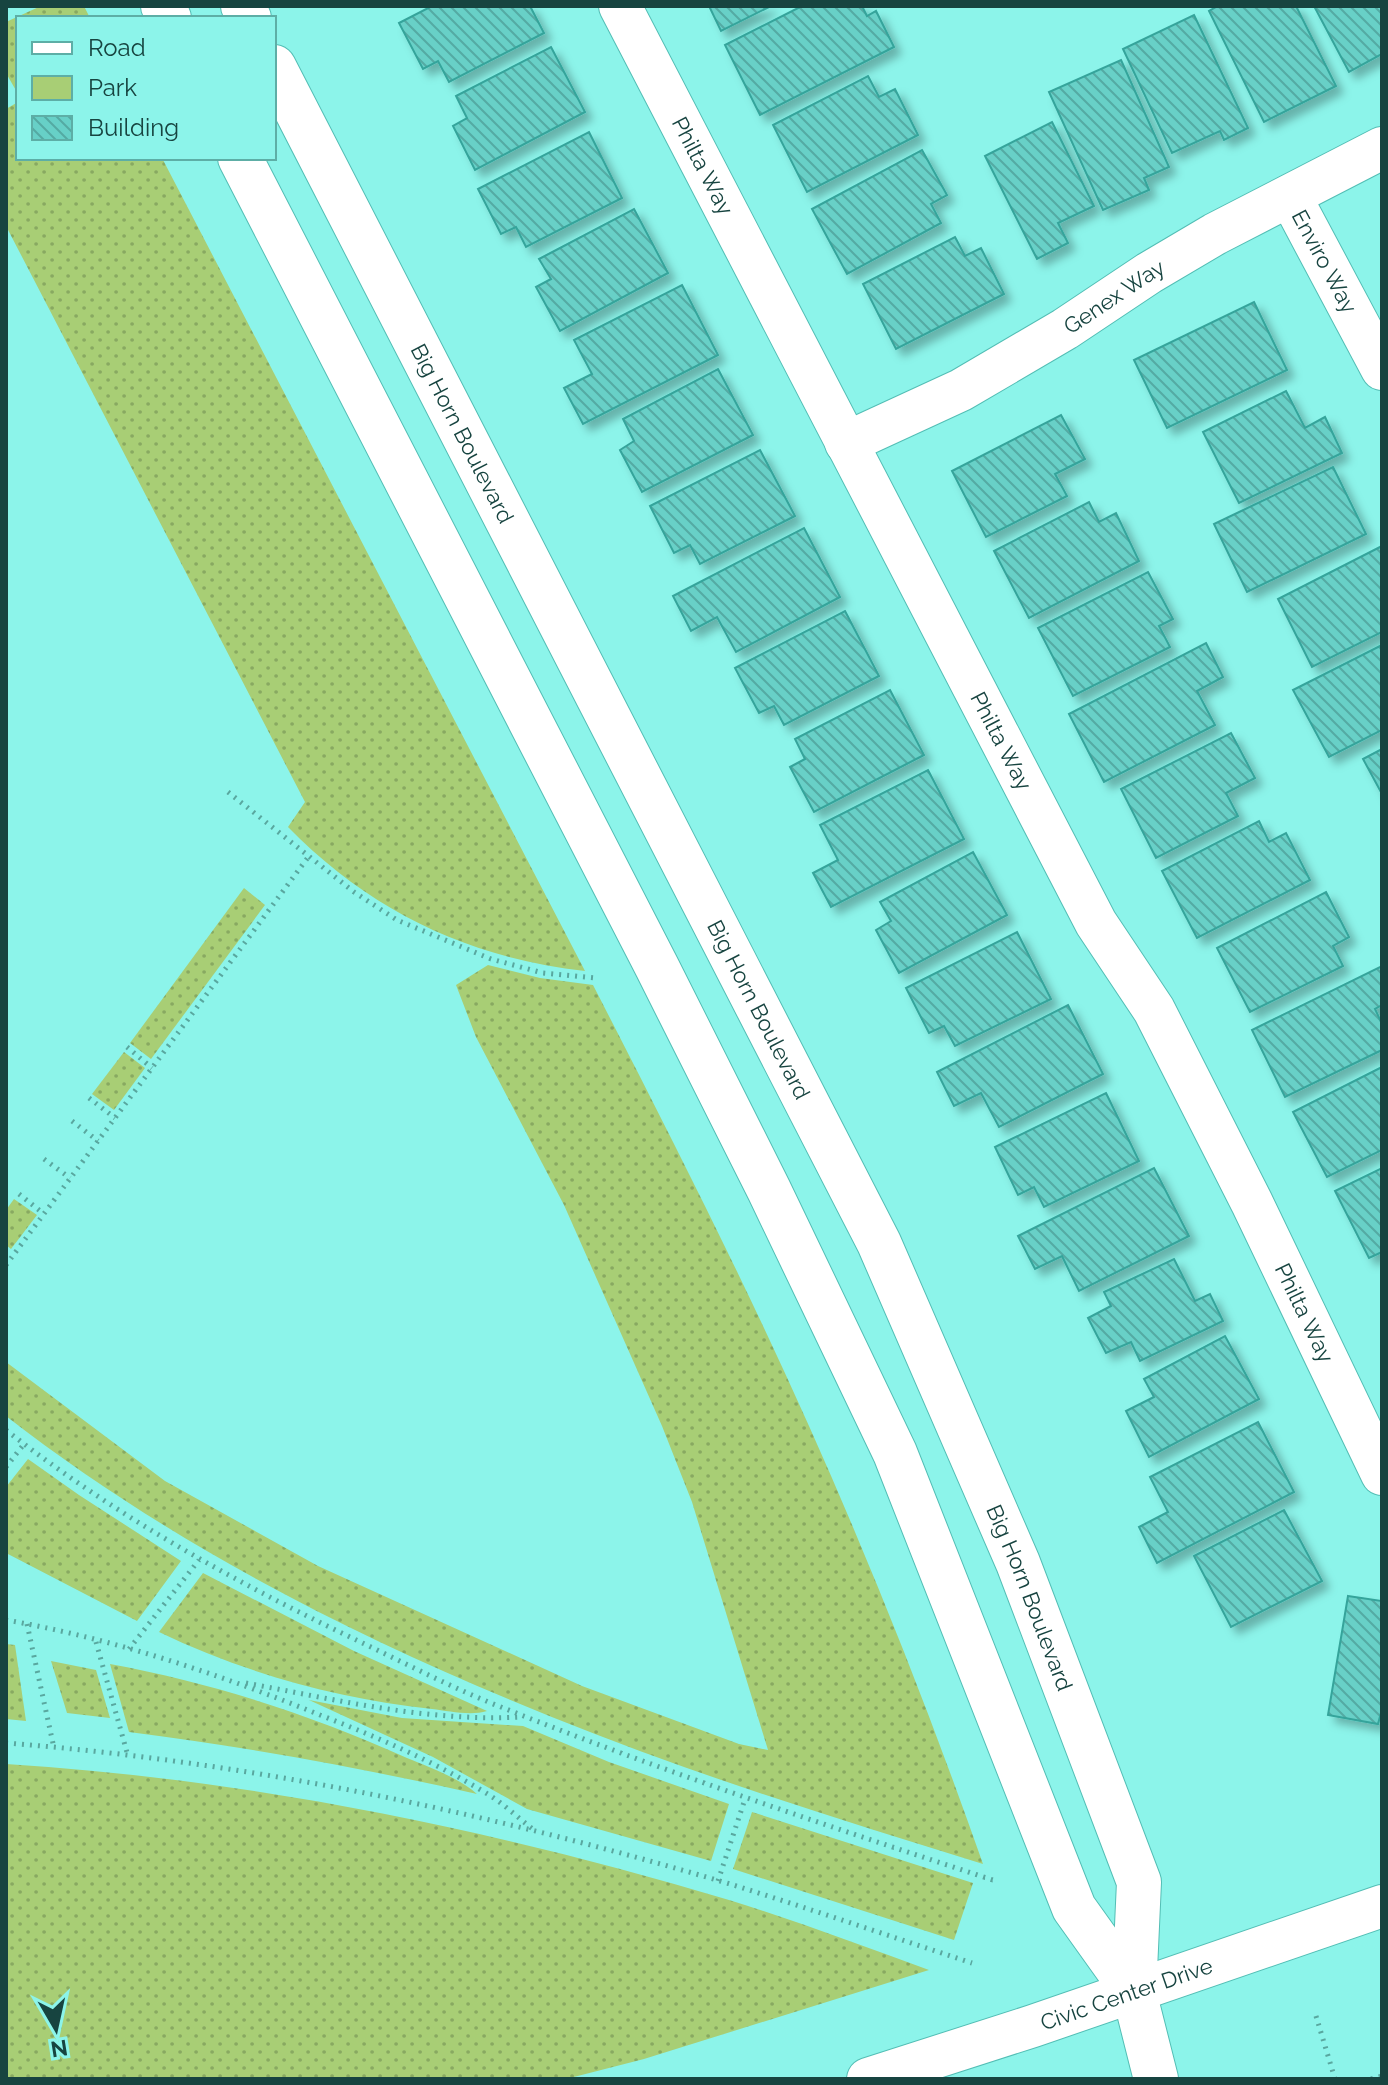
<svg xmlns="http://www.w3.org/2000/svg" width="1388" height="2085" viewBox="0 0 1388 2085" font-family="Raleway,sans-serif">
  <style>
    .green { fill: url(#green-dots) }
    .building { fill: url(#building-back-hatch); stroke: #35a49b; stroke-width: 2; filter: url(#shadow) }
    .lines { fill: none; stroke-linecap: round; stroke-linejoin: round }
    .minor-casing { stroke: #53beb5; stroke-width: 44 }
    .major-casing { stroke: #53beb5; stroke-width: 46 }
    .path { stroke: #59a79f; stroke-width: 5; stroke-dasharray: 2 6; stroke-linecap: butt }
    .minor { stroke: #fff; stroke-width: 42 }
    .major { stroke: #fff; stroke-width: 44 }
    .labels { text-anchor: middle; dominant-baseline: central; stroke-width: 8; stroke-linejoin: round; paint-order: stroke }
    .street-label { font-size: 22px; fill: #174440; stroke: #8cf4ea }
  </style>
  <defs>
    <pattern id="green-dots" width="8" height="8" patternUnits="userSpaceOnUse" patternTransform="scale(2)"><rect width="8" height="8" fill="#a8ce75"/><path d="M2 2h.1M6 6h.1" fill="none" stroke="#88a961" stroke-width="1.8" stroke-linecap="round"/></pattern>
    <pattern id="building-back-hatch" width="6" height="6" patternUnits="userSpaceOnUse" patternTransform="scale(2)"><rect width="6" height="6" fill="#67d0c7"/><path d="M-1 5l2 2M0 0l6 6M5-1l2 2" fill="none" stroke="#54aaa3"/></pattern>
    <filter id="shadow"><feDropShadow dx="7" dy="7" stdDeviation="4" flood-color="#0004"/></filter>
  </defs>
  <rect width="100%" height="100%" fill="#8cf4ea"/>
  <!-- green -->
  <g class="green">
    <path d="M41,6h43l6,12h-72v76l-12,-21v-51z"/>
    <path d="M18,102v56h144l423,813c-116,-13 -215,-60 -297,-144l17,-25 -299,-576v-117z"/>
    <path d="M244,888l21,17 -114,154 -21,-16z"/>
    <path d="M488,965l52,13 53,7c75,146 149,291 216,441 64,143 122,290 174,438 -100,-31 -200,-62 -299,-97 -239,-86 -476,-194 -678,-351v-54l159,119 153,85 264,120 157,58 29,6 -76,-248 -30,-76 -98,-221 -88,-168 -20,-52z"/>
    <path d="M124,1052l21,16 -31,42 -22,-16z"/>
    <path d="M14,1199l23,16 -26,34 -5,-4v-35z"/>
    <path d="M28,1459l51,36 102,66 -44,60 -131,-68v-66z"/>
    <path d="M203,1573l151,78 133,60c-16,5 -39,0 -55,-2 -94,-10 -188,-36 -273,-77z"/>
    <path d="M6,1644l9,1 11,76 -20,-2z"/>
    <path d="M51,1661l45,9 14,48 -43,-5z"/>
    <path d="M110,1664c103,19 202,51 297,94 22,9 54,21 70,36 -115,-26 -230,-47 -348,-62z"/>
    <path d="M309,1700l93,18 121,8 86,36 120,42 -18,57 -184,-52 -94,-52z"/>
    <path d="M6,1764c244,15 489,66 723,136 68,21 134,46 200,70l-285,89 -78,20h-560z"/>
    <path d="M752,1812l221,71 -19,57 -221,-71z"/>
  </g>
  <!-- building -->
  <g class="building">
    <path d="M432,6h98l14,27 -95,49 -11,-21 -15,8 -24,-46z"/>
    <path d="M709,6h62l-50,25z"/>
    <path d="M802,6h60l5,10 9,-5 18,36 -134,68 -35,-70z"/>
    <path d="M1218,6h78l40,80 -72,36 -55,-111z"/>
    <path d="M1314,6h68v48l-33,18z"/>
    <path d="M1194,15l54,113 -24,12 -4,-9 -48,22 -49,-104z"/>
    <path d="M551,47l34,65 -110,58 -22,-44 14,-8 -11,-22z"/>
    <path d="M1121,60l48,107 -25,11 5,12 -46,20 -54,-118z"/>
    <path d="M868,76l11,21 16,-8 23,46 -111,57 -34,-67z"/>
    <path d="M1052,122l42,84 -36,17 10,20 -31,16 -52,-103z"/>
    <path d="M589,132l33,66 -96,49 -10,-20 -15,7 -23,-45z"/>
    <path d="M922,150l25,45 -16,9 10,19 -94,51 -35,-65z"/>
    <path d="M634,209l34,64 -108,58 -24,-44 15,-8 -12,-20z"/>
    <path d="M955,237l10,19 16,-8 23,46 -108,55 -33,-65z"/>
    <path d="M682,285l36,70 -135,69 -19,-36 28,-14 -18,-34z"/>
    <path d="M1254,302l33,68 -120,58 -33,-68z"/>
    <path d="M718,369l35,66 -111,57 -22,-42 14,-9 -11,-22z"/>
    <path d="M1286,391l19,37 20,-11 17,36 -103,50 -36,-71z"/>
    <path d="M1061,415l24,44 -30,15 12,22 -81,41 -34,-66z"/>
    <path d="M760,450l35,66 -95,48 -10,-19 -16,8 -24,-47z"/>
    <path d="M1333,467l33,67 -119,58 -33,-68z"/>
    <path d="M1089,502l10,20 17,-9 23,48 -110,57 -35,-67z"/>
    <path d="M804,528l36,69 -104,55 -19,-35 -26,14 -18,-35z"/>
    <path d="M1382,546v86l-70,35 -34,-68z"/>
    <path d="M1148,572l25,47 -14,7 11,21 -97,49 -35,-68z"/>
    <path d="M845,611l34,65 -95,49 -10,-19 -15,7 -24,-45z"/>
    <path d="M1206,643l17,34 -26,14 18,34 -111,57 -35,-68z"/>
    <path d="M1382,645v85l-53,27 -36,-67z"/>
    <path d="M890,690l34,65 -110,57 -24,-45 15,-8 -10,-20z"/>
    <path d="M1231,733l24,45 -29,15 12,23 -82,42 -35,-69z"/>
    <path d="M1382,749v45l-19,-35z"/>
    <path d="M928,770l36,69 -133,68 -18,-34 25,-13 -18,-35z"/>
    <path d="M1259,821l10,21 17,-9 24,47 -113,58 -35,-67z"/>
    <path d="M973,852l34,63 -108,58 -23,-43 15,-9 -11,-19z"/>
    <path d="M1326,892l23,45 -16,9 10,20 -93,46 -33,-64z"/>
    <path d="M1017,932l34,67 -96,47 -11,-20 -15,7 -23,-45z"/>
    <path d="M1382,966v39l-7,4 7,15v26l-97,47 -33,-67z"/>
    <path d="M1068,1005l35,69 -104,53 -18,-34 -27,13 -17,-34z"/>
    <path d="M1382,1067v83l-55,27 -34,-65z"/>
    <path d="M1106,1093l33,68 -95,46 -10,-20 -16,8 -23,-48z"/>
    <path d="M1154,1168l35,68 -110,55 -17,-35 -27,13 -17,-33z"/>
    <path d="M1382,1168v84l-13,6 -34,-67z"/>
    <path d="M1174,1259l21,42 15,-7 13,27 -83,40 -9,-19 -25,11 -18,-35 23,-12 -7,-14z"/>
    <path d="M1225,1336l34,63 -110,58 -23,-46 28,-14 -10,-18z"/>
    <path d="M1258,1422l36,70 -137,71 -18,-36 29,-15 -18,-35z"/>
    <path d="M1284,1510l38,71 -91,46 -37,-71z"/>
    <path d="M1348,1596l34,5v108l-4,15 -50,-9z"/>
  </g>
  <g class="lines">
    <!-- minor casing -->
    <g class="minor-casing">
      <g id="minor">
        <path id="s1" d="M620,6l476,917 58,87 98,193 130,271"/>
        <path id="s2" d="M1290,196l92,173"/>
        <path id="s3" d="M846,443l115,-53 104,-61 84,-56 66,-39 167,-86"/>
        <path id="s4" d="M868,2079l165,-53 349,-120"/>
      </g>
    </g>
    <!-- major casing -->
    <g class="major-casing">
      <g id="major">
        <path d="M163,6l6,12"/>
        <path d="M243,6l6,12"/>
        <path id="s5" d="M274,67l605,1176 139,320 121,319 -5,110 22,87"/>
        <path d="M240,158l417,809 112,223 126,263 179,455 60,84"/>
      </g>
    </g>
    <!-- path -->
    <g class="path">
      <path d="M228,792l126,100 43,28 94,39 52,14 53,5"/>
      <path d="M127,1047l25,21"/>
      <path d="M89,1098l26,20"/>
      <path d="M72,1121l26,20"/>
      <path d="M44,1159l26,19"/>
      <path d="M19,1194l25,20"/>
      <path d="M6,1265l303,-409"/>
      <path d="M6,1430c107,84 225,150 346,208 51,24 102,51 154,71 161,64 325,118 490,172"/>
      <path d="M6,1467l18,-23"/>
      <path d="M6,1620c108,19 213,54 314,95 57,22 113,46 166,78 17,10 32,25 48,37"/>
      <path d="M27,1624l27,124"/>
      <path d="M96,1642l32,114"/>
      <path d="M129,1649l70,-89"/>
      <path d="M246,1683c92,17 181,39 275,34"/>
      <path d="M6,1743c246,19 488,71 724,141 81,25 162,53 242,79"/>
      <path d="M718,1881l27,-82"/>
      <path d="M1316,2016l19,63"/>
      <path d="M1371,2079l11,-3"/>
    </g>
    <!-- minor -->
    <use href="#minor" class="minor"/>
    <!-- major -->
    <use href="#major" class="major"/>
  </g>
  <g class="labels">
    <!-- street labels -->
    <g class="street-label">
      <text stroke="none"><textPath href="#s1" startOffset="180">Philta Way</textPath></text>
      <text stroke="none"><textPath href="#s2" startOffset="74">Enviro Way</textPath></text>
      <text stroke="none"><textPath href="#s3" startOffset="306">Genex Way</textPath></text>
      <text stroke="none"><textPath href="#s5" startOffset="412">Big Horn Boulevard</textPath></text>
      <text stroke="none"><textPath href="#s1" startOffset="828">Philta Way</textPath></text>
      <text stroke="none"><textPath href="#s5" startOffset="1060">Big Horn Boulevard</textPath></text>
      <text stroke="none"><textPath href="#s1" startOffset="1476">Philta Way</textPath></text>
      <text stroke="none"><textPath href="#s5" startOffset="1708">Big Horn Boulevard</textPath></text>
      <text stroke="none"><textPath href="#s4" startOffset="272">Civic Center Drive</textPath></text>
    </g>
  </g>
  <!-- border -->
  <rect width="1388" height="2085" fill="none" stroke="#174440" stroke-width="16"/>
  <!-- legend -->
  <rect x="16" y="16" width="260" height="144" fill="#8cf4ea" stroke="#5daea6" stroke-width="2"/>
  <rect x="32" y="42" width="40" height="12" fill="#ffffff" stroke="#5daea6" stroke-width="2"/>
  <text x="88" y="56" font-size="24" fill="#174440">Road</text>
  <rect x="32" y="76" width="40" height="24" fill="#a8ce75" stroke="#5daea6" stroke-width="2"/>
  <text x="88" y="96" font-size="24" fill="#174440">Park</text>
  <rect x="32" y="116" width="40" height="24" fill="url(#building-back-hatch)" stroke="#5daea6" stroke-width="2"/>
  <text x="88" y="136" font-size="24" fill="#174440">Building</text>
  <!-- north arrow -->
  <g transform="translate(56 2029) rotate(171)" stroke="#8cf4ea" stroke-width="6" paint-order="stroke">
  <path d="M0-6L14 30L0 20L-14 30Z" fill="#174440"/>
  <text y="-12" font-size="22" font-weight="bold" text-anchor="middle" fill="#174440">N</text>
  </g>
</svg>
